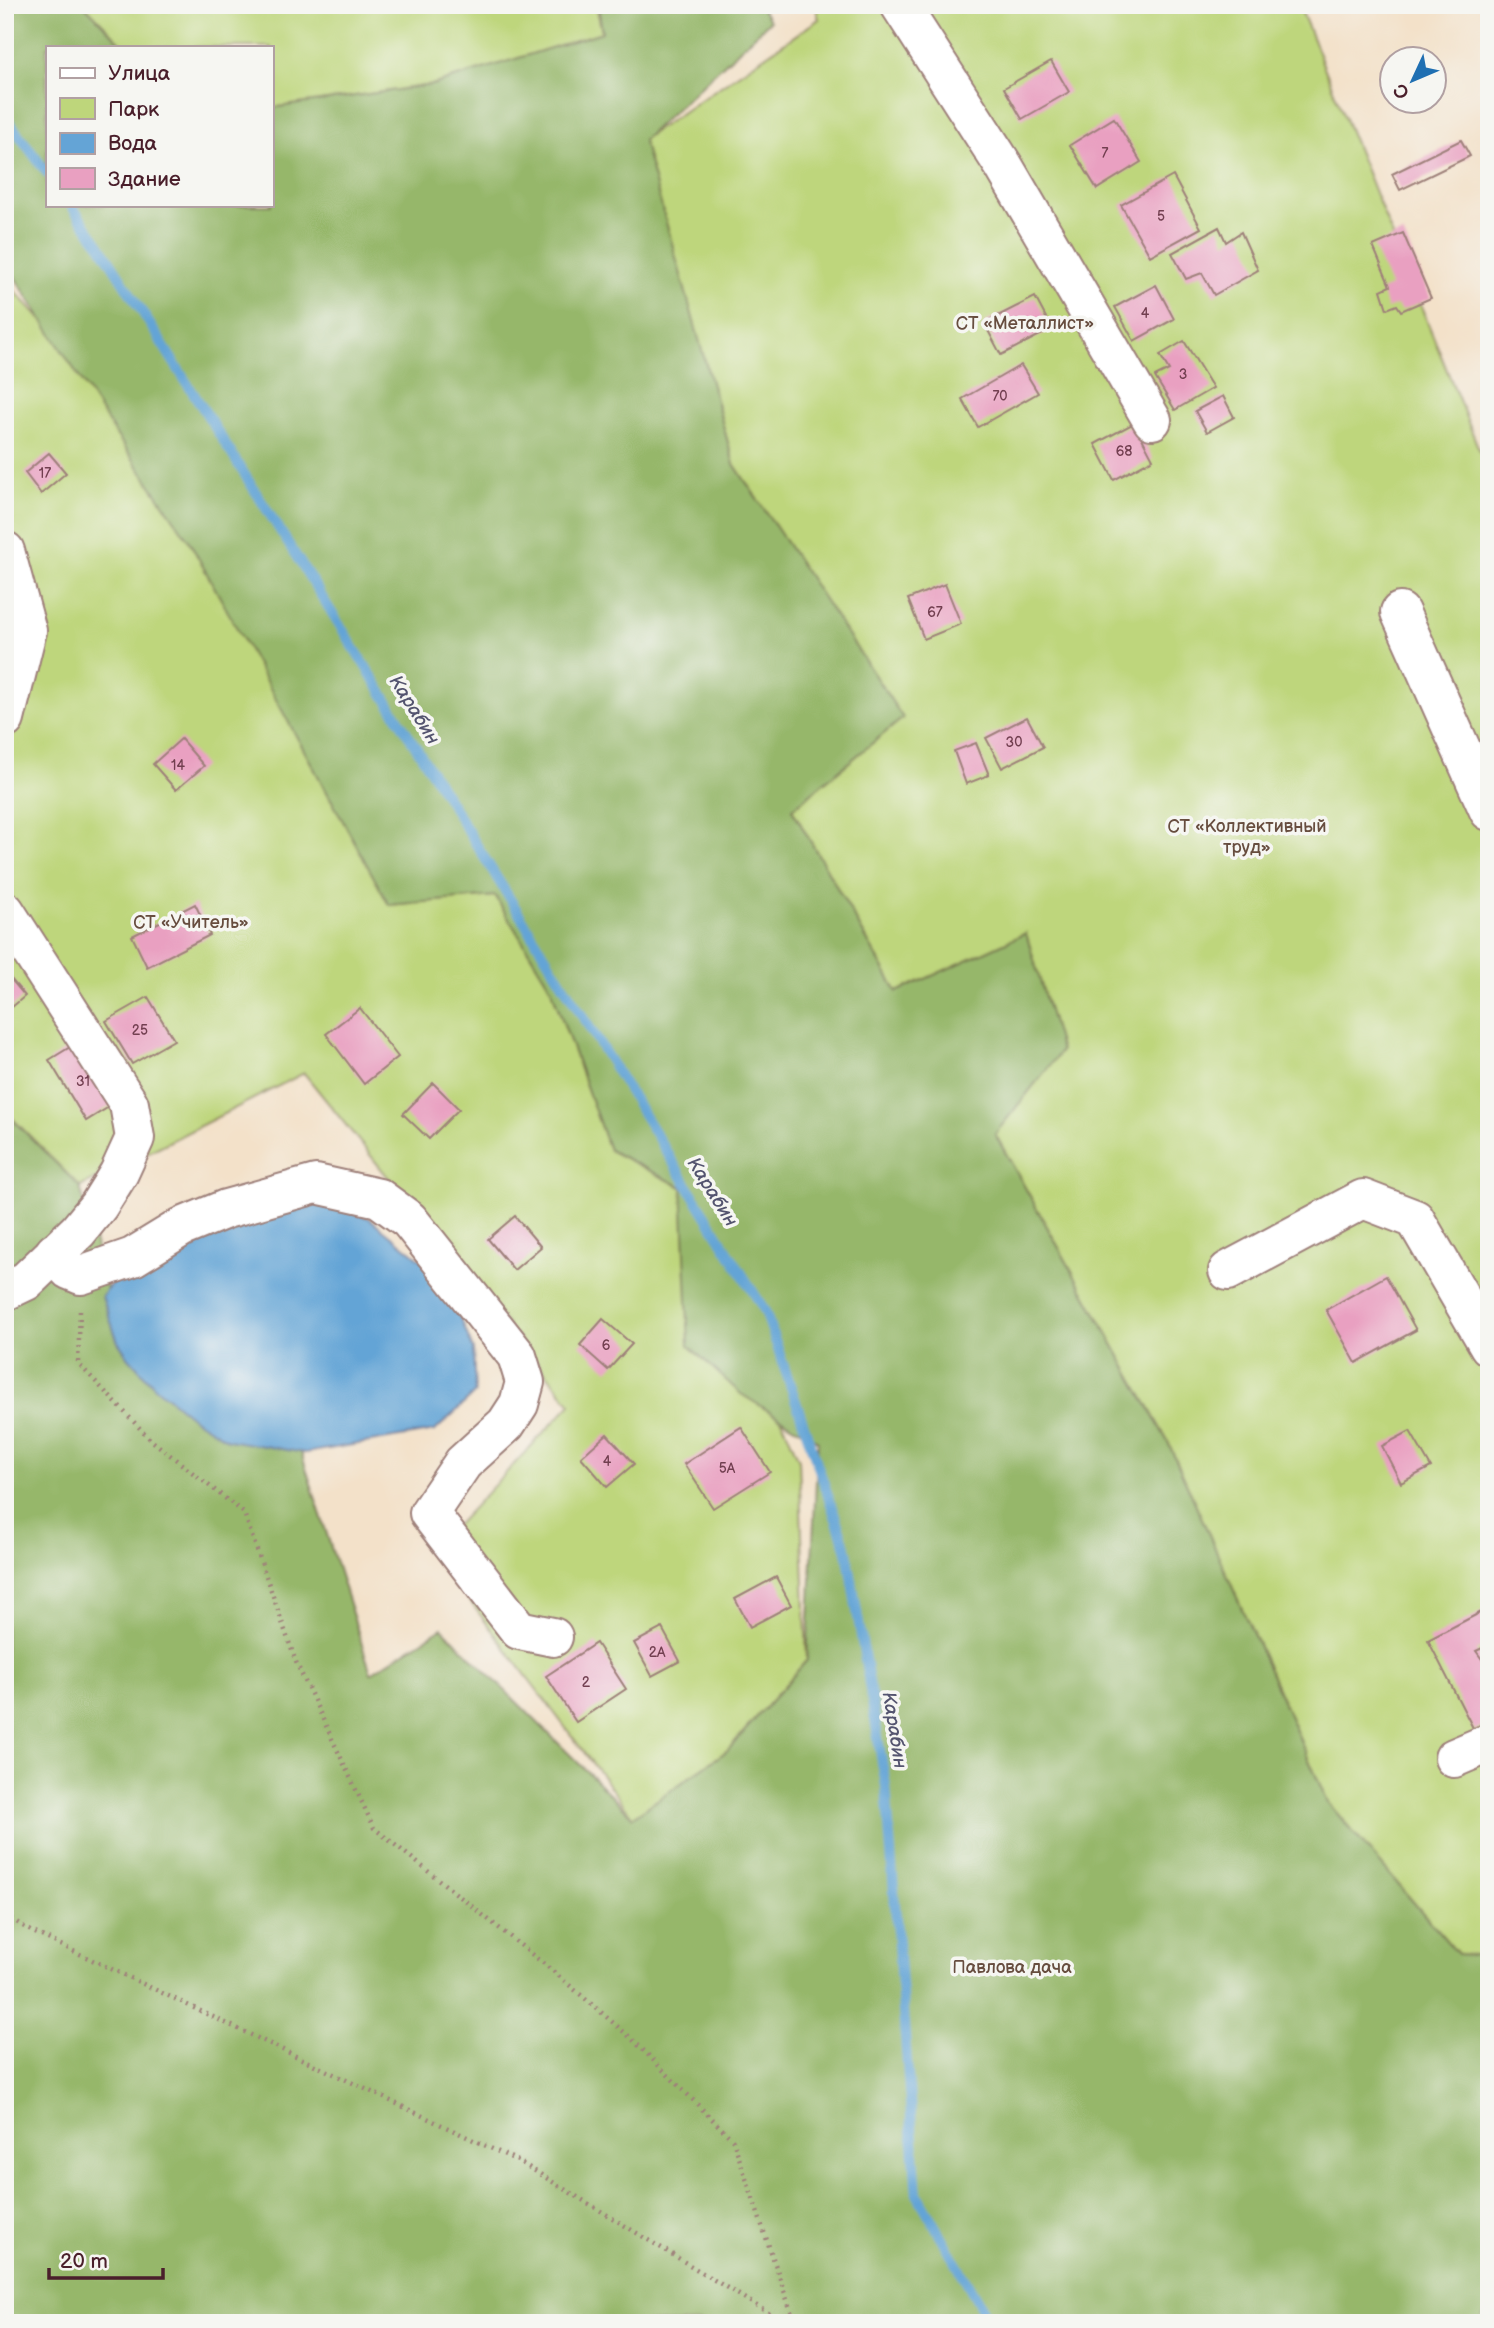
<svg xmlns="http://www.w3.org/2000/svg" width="1494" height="2328" viewBox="0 0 1494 2328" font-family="'Balsamiq Sans',sans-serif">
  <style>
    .green { fill: #bed67b; stroke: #847a53; stroke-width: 2 }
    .forest { fill: #96b76b; stroke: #706b4b; stroke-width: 2 }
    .water { fill: #64a4d6; stroke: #576280; stroke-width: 2 }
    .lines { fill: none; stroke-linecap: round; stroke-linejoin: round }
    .stream { stroke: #64a4d6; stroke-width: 10 }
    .building { fill: #e9a0c1 }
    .minor-casing { stroke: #9e807a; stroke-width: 42 }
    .path { stroke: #9e807a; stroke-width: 4.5; stroke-dasharray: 2 5; stroke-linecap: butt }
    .minor { stroke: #fff; stroke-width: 38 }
    .labels { text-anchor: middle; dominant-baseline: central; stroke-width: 7; stroke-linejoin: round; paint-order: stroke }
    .number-label { font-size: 14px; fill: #723f50 }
    .park-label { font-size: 18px; fill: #674d3f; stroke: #f6f6f2 }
    .water-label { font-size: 19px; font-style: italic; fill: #54546f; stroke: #f6f6f2 }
  </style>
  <rect width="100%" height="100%" fill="#f6f6f2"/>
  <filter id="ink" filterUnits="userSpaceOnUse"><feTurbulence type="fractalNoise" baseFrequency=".0143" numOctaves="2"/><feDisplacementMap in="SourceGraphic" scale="14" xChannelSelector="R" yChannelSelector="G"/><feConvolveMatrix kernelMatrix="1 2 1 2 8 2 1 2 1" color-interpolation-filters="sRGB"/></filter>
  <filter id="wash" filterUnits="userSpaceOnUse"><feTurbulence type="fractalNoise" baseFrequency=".00686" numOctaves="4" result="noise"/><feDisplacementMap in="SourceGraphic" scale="28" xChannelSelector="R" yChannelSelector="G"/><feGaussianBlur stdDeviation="1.57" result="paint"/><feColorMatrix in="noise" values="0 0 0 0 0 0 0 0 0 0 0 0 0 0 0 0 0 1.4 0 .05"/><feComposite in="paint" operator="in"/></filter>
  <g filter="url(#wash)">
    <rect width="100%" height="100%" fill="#f3e1c9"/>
    <!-- green -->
    <g class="green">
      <path d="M84,5h512l6,27 -170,53 -161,23v-61h-146z"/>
      <path d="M815,5h484l190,469v1482l-31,-2 -130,-151 -160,-361 -173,-308 66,-83 -36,-117 -128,58 -105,-183 110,-91 -168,-254 -92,-324 177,-121z"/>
      <path d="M5,281l154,162 230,462 106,-9 56,92 58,162 73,37 117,273 8,200 -79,90 -95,67 -201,-266 139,-147 -267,-331 -224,114 -75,-76z"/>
    </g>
    <!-- forest -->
    <path class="forest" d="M5,5h79l41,42h-78v158h224v-97l161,-23 170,-53 -4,-27h161l11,16 -127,119 91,324 169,254 -111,91 105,183 129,-59 35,118 -66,83 173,308 160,361 130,151 31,2v353l-10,14h-1474v-1211l75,75 34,129 177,105 80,252 71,-45 191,189 95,-67 79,-90 11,-219 -77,-47 -52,-48 -7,-159 -73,-37 -58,-162 -56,-92 -106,9 -200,-364 -74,-108 -110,-171z"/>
    <!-- water -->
    <path class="water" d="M327,1203l42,15 59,47 33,54 12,30 2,44 -40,38 -130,22 -77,-13 -34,-21 -39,-32 -26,-29 -11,-16 -16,-45 18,-27 172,-66z"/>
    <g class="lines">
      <!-- stream -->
      <g class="stream">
        <path d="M5,116l42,57"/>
        <path d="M71,205l27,37 287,455 380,614 82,240 39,235 31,408 73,129"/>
      </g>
    </g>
    <g id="blocks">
      <!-- building -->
      <g class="building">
        <path d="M1051,61l18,31 -47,27 -18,-31z"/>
        <path d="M1114,118l27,44 -44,27 -27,-44z"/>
        <path d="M1461,140l9,16 -70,34 -8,-16z"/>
        <path d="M1173,176l28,52 -51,28 -29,-51z"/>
        <path d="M1219,227l7,15 15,-10 17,38 -44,25 -12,-22 -16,6 -14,-26z"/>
        <path d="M1403,233l28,65 -30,13 -4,-6 -10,4 -6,-19 9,-4 -17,-40z"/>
        <path d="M1156,285l18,34 -40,22 -19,-34z"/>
        <path d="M1035,297l17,32 -51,26 -17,-32z"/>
        <path d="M1184,341l29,47 -38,22 -20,-33 14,-7 -9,-15z"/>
        <path d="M1021,365l17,28 -60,34 -16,-28z"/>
        <path d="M1223,396l11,21 -27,15 -12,-21z"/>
        <path d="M1134,423l19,36 -39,21 -19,-36z"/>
        <path d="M49,453l17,20 -25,21 -16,-21z"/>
        <path d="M945,584l16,40 -37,15 -16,-40z"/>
        <path d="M1027,717l16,30 -41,21 -16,-30z"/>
        <path d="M181,739l23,27 -28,24 -23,-26z"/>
        <path d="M976,743l13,32 -23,9 -12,-33z"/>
        <path d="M195,904l15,31 -63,32 -15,-31z"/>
        <path d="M5,972l20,24 -20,17z"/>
        <path d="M148,997l26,43 -42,24 -26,-43z"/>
        <path d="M360,1008l38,49 -34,27 -38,-50z"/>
        <path d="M80,1041l37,61 -31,19 -37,-61z"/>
        <path d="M433,1083l26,26 -30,30 -26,-25z"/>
        <path d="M515,1216l26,31 -27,23 -26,-31z"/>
        <path d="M1386,1276l30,54 -60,33 -30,-53z"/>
        <path d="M603,1319l29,25 -24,26 -28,-25z"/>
        <path d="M741,1427l29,45 -57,36 -29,-44z"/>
        <path d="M1410,1431l21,36 -30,16 -19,-37z"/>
        <path d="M607,1434l27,30 -27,23 -26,-30z"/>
        <path d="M776,1577l15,28 -41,22 -15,-28z"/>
        <path d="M1489,1608v37l-13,6 13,18v55l-14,8 -47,-92z"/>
        <path d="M662,1628l18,33 -28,15 -18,-33z"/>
        <path d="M596,1643l30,46 -50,33 -30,-46z"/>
      </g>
    </g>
  </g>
  <g filter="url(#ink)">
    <use href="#blocks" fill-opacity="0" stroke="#9e807a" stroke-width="2"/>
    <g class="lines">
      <!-- minor casing -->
      <g class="minor-casing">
        <g id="minor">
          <path d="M900,5l103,160 149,255"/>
          <path d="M5,551l22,80 -22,88"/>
          <path d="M1400,612l89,199"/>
          <path d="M5,911l124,193 6,34 -16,35 -20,32 -21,26 -52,50 -21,10"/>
          <path d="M55,1252l14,18 12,5 52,-18 49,-30 44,-18 90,-25 63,14 30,22 108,136 8,26 -6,22 -13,20 -43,39 -34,50 90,117 34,7"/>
          <path d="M1228,1271l135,-72 52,20 74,127"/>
          <path d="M1454,1758l35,-15"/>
        </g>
      </g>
      <!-- path -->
      <g class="path">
        <path d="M80,1311l-2,52 73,77 93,73 52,149 78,166 180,144 77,66 102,102 62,183"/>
        <path d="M5,1915l26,16 489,231 265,161"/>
      </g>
      <!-- minor -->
      <use href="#minor" class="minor"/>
    </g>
  </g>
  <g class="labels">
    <!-- number labels -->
    <g class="number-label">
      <text x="1105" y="153">7</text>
      <text x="1161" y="216">5</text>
      <text x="1145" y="313">4</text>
      <text x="1183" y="374">3</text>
      <text x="1000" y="396">70</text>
      <text x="1124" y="451">68</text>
      <text x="45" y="473">17</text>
      <text x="935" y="612">67</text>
      <text x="1014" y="742">30</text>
      <text x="178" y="765">14</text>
      <text x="140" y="1030">25</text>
      <text x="83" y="1081">31</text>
      <text x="606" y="1345">6</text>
      <text x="607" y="1461">4</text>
      <text x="727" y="1468">5А</text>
      <text x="657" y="1652">2А</text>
      <text x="586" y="1682">2</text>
    </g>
    <!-- park labels -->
    <g class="park-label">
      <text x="1025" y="323">СТ «Металлист»</text>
      <text x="1247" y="826">СТ «Коллективный<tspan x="1247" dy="21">труд»</tspan></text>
      <text x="191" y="922">СТ «Учитель»</text>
      <text x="1012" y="1967">Павлова дача</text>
    </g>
    <!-- water labels -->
    <g class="water-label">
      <text transform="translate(414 710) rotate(58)">Карабин</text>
      <text transform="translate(712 1192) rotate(58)">Карабин</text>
      <text transform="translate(894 1730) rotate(81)">Карабин</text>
    </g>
  </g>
  <!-- margin -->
  <rect width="1494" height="2328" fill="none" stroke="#f6f6f2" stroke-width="28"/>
  <!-- legend -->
  <rect x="46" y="46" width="228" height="161" fill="#f6f6f2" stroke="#b1a0a2" stroke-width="2"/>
  <rect x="60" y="68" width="35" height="10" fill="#ffffff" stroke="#b1a0a2" stroke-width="2"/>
  <text x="108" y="80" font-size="21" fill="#4a1f2b">Улица</text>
  <rect x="60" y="98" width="35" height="21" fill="#bed67b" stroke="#b1a0a2" stroke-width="2"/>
  <text x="108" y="116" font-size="21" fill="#4a1f2b">Парк</text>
  <rect x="60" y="133" width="35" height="21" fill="#64a4d6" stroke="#b1a0a2" stroke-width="2"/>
  <text x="108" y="150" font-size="21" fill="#4a1f2b">Вода</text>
  <rect x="60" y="168" width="35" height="21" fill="#e9a0c1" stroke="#b1a0a2" stroke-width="2"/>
  <text x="108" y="186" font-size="21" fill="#4a1f2b">Здание</text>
  <!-- north arrow -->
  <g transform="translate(1413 80) rotate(226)"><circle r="33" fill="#f6f6f2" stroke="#b1a0a2" stroke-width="2"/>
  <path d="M0-5L12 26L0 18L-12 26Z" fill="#1f6fb2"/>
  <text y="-10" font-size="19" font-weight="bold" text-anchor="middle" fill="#4a1f2b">С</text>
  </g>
  <!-- scale -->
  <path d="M49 2268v10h114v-10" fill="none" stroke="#4a1f2b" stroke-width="3.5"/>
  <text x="60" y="2268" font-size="21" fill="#4a1f2b" stroke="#f6f6f2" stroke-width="5" paint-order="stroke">20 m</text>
</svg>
